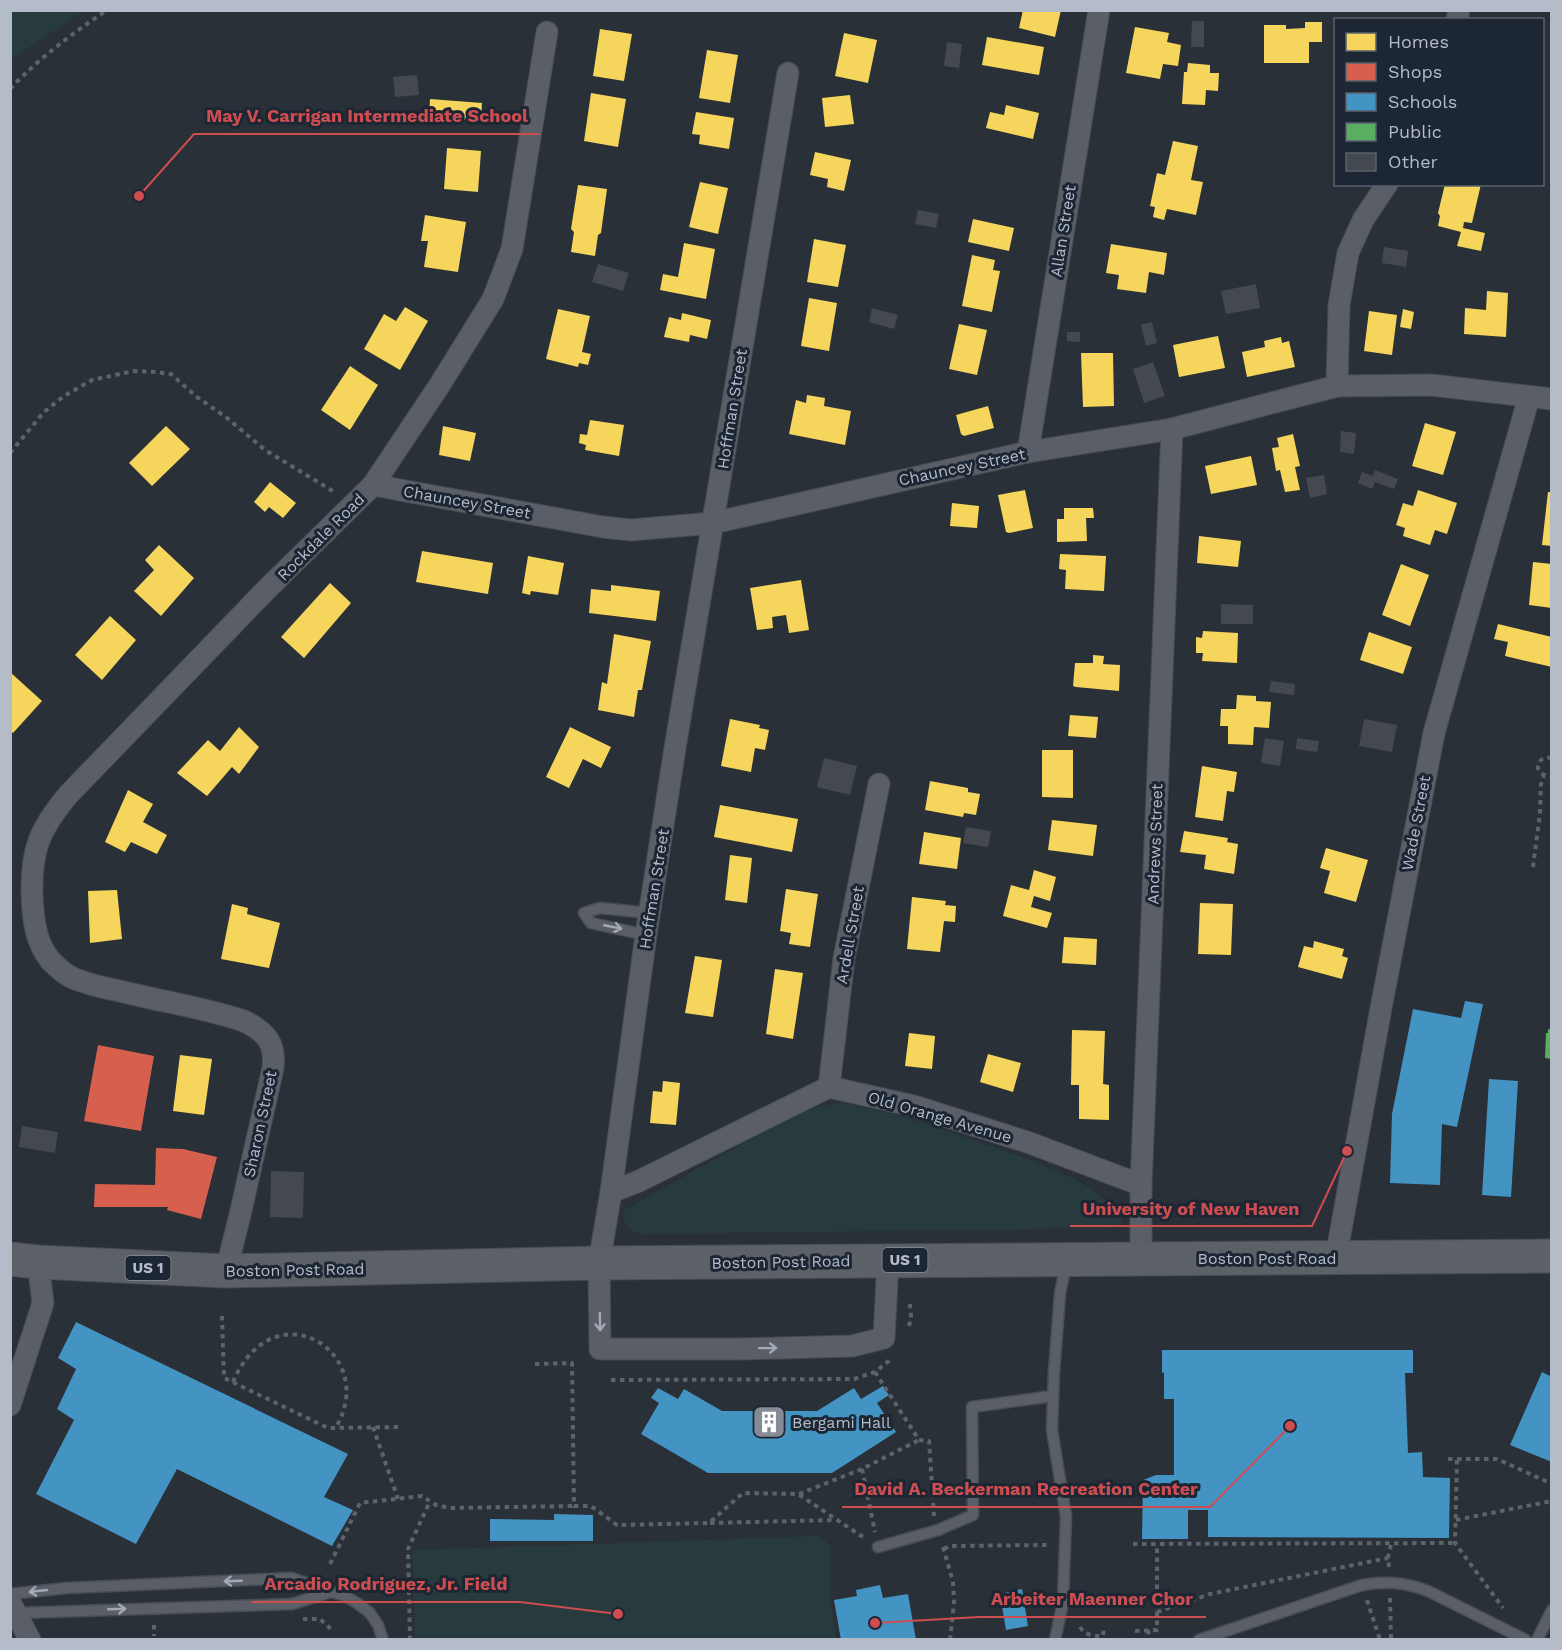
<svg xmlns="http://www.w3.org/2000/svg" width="1562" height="1650" viewBox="0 0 1562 1650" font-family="'Work Sans',sans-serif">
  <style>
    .green { fill: #273a3e }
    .homes { fill: #f6d55c }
    .shops { fill: #d6604d }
    .schools { fill: #4393c3 }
    .public { fill: #5aae61 }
    .building { fill: #444950 }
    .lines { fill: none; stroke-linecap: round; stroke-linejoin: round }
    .service-casing { stroke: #484c53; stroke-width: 13 }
    .minor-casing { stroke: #484c53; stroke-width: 23 }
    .primary-casing { stroke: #484c55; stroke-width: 35 }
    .path { stroke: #5d636a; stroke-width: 4; stroke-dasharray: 4.5 4.5; stroke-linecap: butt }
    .service { stroke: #5a5e66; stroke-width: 10 }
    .minor { stroke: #5a5e66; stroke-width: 21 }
    .primary { stroke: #5c6168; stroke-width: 33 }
    .oneway { stroke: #a2a9b5 }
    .labels { text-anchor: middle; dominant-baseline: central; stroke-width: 6; stroke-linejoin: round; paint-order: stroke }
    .shield { fill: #1d2633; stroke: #878f9c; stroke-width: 1.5 }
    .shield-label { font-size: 15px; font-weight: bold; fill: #b4bcc9 }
    .street-label { font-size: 16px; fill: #b4bcc9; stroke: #1d2633 }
    .poi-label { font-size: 16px; fill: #b4bcc9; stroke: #1d2633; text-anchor: start }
    .leader { fill: none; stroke: #ce4d50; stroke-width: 2 }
    .callout-dot { fill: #ce4d50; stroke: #1d2633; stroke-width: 2 }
    .callout-label { font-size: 18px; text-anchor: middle; font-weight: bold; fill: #ce4d50; stroke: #1d2633; stroke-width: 6; stroke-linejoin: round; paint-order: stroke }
  </style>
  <rect width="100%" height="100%" fill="#2a3038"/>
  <!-- green -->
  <g class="green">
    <path d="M11,10h73v1l-73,48z"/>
    <path d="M842,1103l60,13 123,42 45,19 22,12 25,20 4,5v9l-8,5 -470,6c-13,-3 -19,-7 -20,-21l3,-4 161,-90c18,-9 35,-15 55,-16z"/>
    <path d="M820,1536l10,10 1,55 5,38h-421l-3,-89z"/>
  </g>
  <!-- homes -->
  <g class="homes">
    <path d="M1023,10h38l-6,27 -36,-9z"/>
    <path d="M1305,22h17v20h-13v21h-45v-38h22v4l19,-1z"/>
    <path d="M1135,27l34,6 -2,9 14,3 -3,21 -15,-2 -3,15 -34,-6z"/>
    <path d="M600,29l32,5 -8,47 -31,-5z"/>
    <path d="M844,33l33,7 -9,43 -33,-7z"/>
    <path d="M987,37l57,10 -5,28 -57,-10z"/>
    <path d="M707,50l31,5 -8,48 -31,-5z"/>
    <path d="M1188,63l22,2v8h9l-1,18 -12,-1 -1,15 -23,-1 2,-32h3z"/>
    <path d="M591,93l35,6 -8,48 -34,-6z"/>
    <path d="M850,95l4,29 -29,3 -3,-29z"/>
    <path d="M430,99l52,4 -1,18 -52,-4z"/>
    <path d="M1006,105l33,8 -6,26 -47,-11 4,-16 14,3z"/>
    <path d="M696,112l38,6 -5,31 -30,-5 1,-9 -8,-1z"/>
    <path d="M1173,141l25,5 -7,34 12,2 -7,33 -29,-6 -3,11 -11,-3 2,-10 -5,-1 7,-33 8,2z"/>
    <path d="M447,148l34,3 -3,41 -34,-3z"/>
    <path d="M815,152l36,8 -7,31 -17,-4 1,-8 -18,-4z"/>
    <path d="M700,182l28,6 -10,46 -29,-7z"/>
    <path d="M1445,184h36l-9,39 -8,-1 -1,6 22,5 -4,18 -24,-5 4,-14 -23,-6 2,-10 -2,-3z"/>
    <path d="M578,185l29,4 -6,44 -3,2 -3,21 -24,-4 3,-20 -3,-3z"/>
    <path d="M425,215l41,7 -8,50 -34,-5 4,-26h-7z"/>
    <path d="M973,219l41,9 -5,23 -41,-9z"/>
    <path d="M814,239l32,6 -8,42 -31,-5z"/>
    <path d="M684,243l31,6 -9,50 -46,-9 3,-16 15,3z"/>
    <path d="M1111,244l56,9 -3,22 -15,-3 -3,21 -29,-4 2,-14 -13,-2z"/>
    <path d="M972,255l23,5 -2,10 7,1 -8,41 -30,-6z"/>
    <path d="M1487,291l21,2 -2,44 -42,-3 1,-26 21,2z"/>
    <path d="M809,298l28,5 -8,48 -28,-5z"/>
    <path d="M405,307l23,14 -28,49 -36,-21 20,-35 12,7z"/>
    <path d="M558,309l32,7 -8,36 9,2 -3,11 -9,-2 -1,4 -32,-8z"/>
    <path d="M1403,309l11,3 -3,17 -11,-2z"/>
    <path d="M1369,311l28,4 -5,40 -28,-4z"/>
    <path d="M682,313l29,7 -4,19 -17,-4 -1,7 -25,-5 5,-20 12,3z"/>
    <path d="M959,324l28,6 -10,45 -28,-6z"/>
    <path d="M1218,336l7,32 -46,9 -6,-32z"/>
    <path d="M1281,337l1,6 7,-2 6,26 -48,10 -5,-25 23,-5 -1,-6z"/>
    <path d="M1081,353h32l1,53 -31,1z"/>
    <path d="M350,366l28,19 -28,45 -29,-20z"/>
    <path d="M807,395l18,3 -1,8 27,5 -6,34 -56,-11 7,-34 10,3z"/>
    <path d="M988,406l6,22 -30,8 -3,-2 -5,-19z"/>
    <path d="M590,420l34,5 -5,31 -34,-6 1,-5 -7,-2 1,-9 7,1z"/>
    <path d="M1425,423l31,9 -13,43 -31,-9z"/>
    <path d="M166,426l24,23 -38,37 -23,-23z"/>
    <path d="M443,426l33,7 -6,28 -31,-6z"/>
    <path d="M1293,434l7,32 -5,1 5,23 -15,2 -5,-22 -4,1 -4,-23 7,-1 -2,-9z"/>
    <path d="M1251,456l6,29 -46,9 -6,-28z"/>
    <path d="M270,482l26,21 -13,15 -14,-11 -4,5 -11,-10z"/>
    <path d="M1025,490l8,38 -24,5 -3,-1 -8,-37z"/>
    <path d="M1418,490l39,13 -10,31 -12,-4 -5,15 -27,-9 2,-8 -9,-3 7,-22 10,3z"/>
    <path d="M1548,492h4v54l-10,-1z"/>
    <path d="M952,503l27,3 -2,22 -27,-2z"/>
    <path d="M1064,508h29l1,10h-8l1,23 -30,1v-23h7z"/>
    <path d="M1199,536l42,5 -3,26 -41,-4z"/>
    <path d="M159,545l35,33 -33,38 -27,-25 20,-21 -9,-10z"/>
    <path d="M422,551l71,12 -5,31 -72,-12z"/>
    <path d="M1060,554l46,2 -2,35 -39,-2 1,-19 -7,-1z"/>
    <path d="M528,556l36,7 -6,32 -27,-4 -1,4 -8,-2z"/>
    <path d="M1533,562l19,2v44l-23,-3z"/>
    <path d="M1401,564l28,11 -19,51 -28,-11z"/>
    <path d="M801,580l8,50 -20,3 -3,-18 -14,2 1,11 -16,2 -7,-42z"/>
    <path d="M330,583l21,20 -47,55 -23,-21z"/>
    <path d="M611,585l49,6 -4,30 -67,-8 2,-24 20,2z"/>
    <path d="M110,616l26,24 -34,40 -27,-25z"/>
    <path d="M1498,624l54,13v30l-47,-11 3,-14 -14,-3z"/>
    <path d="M1203,631l35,2 -1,30 -35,-2 1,-8h-7v-16l6,1z"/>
    <path d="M1369,632l43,15 -9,27 -43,-14z"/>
    <path d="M614,634l37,7 -9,49h-4l-4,27 -36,-7 4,-28 5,2z"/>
    <path d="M1093,655l11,1 -1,8 17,1 -1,26 -43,-4 -3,-1 2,-23h18z"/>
    <path d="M10,672l32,29 -29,32 -3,-3z"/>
    <path d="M1237,695l19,1v5l15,1 -2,26 -15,-1 -1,18 -25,-1v-18h-8l1,-17h15z"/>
    <path d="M1070,715l28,2 -2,21 -28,-2z"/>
    <path d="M730,719l30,6 -1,3 10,2 -4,20 -10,-2 -4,24 -30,-6z"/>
    <path d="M239,727l20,20 -20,27 -7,-7 -25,29 -30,-23 31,-33 12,11z"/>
    <path d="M570,727l41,20 -10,21 -18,-9 -14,29 -23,-11z"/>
    <path d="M1042,750h31v48l-31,-1z"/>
    <path d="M1202,766l35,6 -3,20 -7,-1 -4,30 -28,-4z"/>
    <path d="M930,781l38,7v4l12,2 -4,21 -12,-2 -1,4 -38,-7z"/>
    <path d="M128,790l25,14 -10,18 24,13 -10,19 -26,-12 -6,10 -20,-10z"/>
    <path d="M720,805l78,14 -6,33 -78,-15z"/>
    <path d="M1052,820l45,5 -4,31 -45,-6z"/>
    <path d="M1184,831l44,7 -1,4 11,2 -4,30 -30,-5 2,-14 -26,-3z"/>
    <path d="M924,832l37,6 -4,31 -38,-5z"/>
    <path d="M1326,848l42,12 -12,42 -32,-9 6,-22 -10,-3z"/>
    <path d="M730,855l22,3 -5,45 -22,-3z"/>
    <path d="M1034,870l22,7 -6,24 -16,-5 -3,11 21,6 -5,15 -44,-12 8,-31 18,5z"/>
    <path d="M786,889l32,5 -8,53 -21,-3 2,-11 -11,-2z"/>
    <path d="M117,890l5,49 -32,4 -2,-52z"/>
    <path d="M912,897l34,4 -1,4 11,1 -1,16 -11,-1 -4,31 -33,-3z"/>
    <path d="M1200,903l33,1 -2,51 -33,-1z"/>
    <path d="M232,904l16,4 -1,6 33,9 -11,45 -48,-9z"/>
    <path d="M1064,937l33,2 -1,26 -34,-2z"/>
    <path d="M1314,941l30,8 -2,7 6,2 -6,21 -44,-12 6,-21 9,2z"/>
    <path d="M695,956l27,4 -9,57 -28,-4z"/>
    <path d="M775,969l28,4 -10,66 -27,-5z"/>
    <path d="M1072,1030l33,1 -2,53 6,1v35l-30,-1v-34h-8z"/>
    <path d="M909,1033l26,3 -3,33 -27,-3z"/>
    <path d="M988,1054l33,9 -8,29 -33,-10z"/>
    <path d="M180,1055l32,4 -8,56 -31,-4z"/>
    <path d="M663,1081l17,2 -4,42 -26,-2 3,-32 9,1z"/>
  </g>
  <!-- shops -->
  <g class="shops">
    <path d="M98,1045l56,11 -13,75 -57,-10z"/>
    <path d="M156,1148l27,1 34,8 -16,62 -34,-9 1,-3h-74l1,-23 60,1z"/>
  </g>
  <!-- schools -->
  <g class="schools">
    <path d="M1465,1001l18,3 -26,123 -15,-3 -2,61 -50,-2 2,-69 21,-105 48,9z"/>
    <path d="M1489,1079l29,2 -7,116 -29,-2z"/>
    <path d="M76,1322l272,132 -24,43 29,13 -21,36 -155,-77 -41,75 -100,-50 38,-74 -17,-11 19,-40 -18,-11z"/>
    <path d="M1162,1350h251v23h-8l3,80 14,-1 1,25 27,1 -1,60 -241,-1v-27h-20v29h-46l1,-59 13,-5h18v-76h-10v-27l-2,1z"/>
    <path d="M1542,1372l10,5v85l-42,-17z"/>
    <path d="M883,1386l6,9 -12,8 19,29 -64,41h-124l-67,-39 18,-31 -8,-5 7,-10 20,11 6,-10 38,22h95l37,-23 7,11z"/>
    <path d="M554,1514l39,1v26h-103v-22l64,1z"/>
    <path d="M880,1585l3,13 25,-4 8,46h-75l-7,-40 23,-4 -1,-6z"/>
    <path d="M1022,1589l6,37 -22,4 -6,-36z"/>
  </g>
  <!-- public -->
  <path class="public" d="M1548,1029l4,1v29l-7,-1 1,-25h2z"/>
  <!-- building -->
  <g class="building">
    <path d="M1192,21h12v26h-13z"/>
    <path d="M947,42l15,2 -3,24 -15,-2z"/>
    <path d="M417,75l2,20 -24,2 -2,-20z"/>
    <path d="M918,210l21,4 -3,14 -21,-4z"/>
    <path d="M1384,247l24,4 -2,16 -24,-4z"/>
    <path d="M598,264l31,9 -6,18 -31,-9z"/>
    <path d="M1256,284l4,24 -34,6 -5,-23z"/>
    <path d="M872,308l26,7 -4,14 -25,-7z"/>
    <path d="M1152,322l5,21 -11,3 -5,-21z"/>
    <path d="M1067,332h13v10l-13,-1z"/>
    <path d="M1153,362l12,34 -21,7 -11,-34z"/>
    <path d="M1341,431l15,2 -2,21 -14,-2z"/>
    <path d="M1375,470l23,9 -4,10 -19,-7 -3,7 -14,-6 4,-11 11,4z"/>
    <path d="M1324,475l3,19 -17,4 -4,-20z"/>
    <path d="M1221,604l32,1v19h-32z"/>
    <path d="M1271,681l24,3 -1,11 -25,-3z"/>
    <path d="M1364,719l33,6 -5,27 -33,-6z"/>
    <path d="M1265,738l19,3 -4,25 -19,-3z"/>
    <path d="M1297,738l22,3 -2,11 -21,-3z"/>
    <path d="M824,758l33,8 -7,29 -33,-8z"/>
    <path d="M966,827l25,4 -3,16 -25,-4z"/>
    <path d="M22,1126l36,6 -3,21 -36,-6z"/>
    <path d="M271,1171l33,1 -1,46 -33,-1z"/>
  </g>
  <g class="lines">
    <!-- service casing -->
    <g class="service-casing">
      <g id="service">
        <path d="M646,935l-55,-12 -7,-10 16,-5 49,5"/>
        <path d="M878,1547l60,-17 35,-15 -1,-108 81,-11"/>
        <path d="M10,1594l57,-6 224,-10 54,18 12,7 13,10 8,12 5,15"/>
        <path d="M17,1613l275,-9 39,-12"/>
        <path d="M1055,1640l8,-38 3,-86 -14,-86 2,-58 6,-78 6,-32"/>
        <path d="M1199,1640l163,-55c25,-4 42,-3 66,6l98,49"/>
        <path d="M1537,1640l15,-30"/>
      </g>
    </g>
    <!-- minor casing -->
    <g class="minor-casing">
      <g id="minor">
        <path d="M1457,20l2,-10"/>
        <path d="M788,73l-113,675 -29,187 -35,257 -12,71 1,86h140l112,-3 32,-8 4,-77"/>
        <path d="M1337,386l2,-81 9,-52 15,-33 24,-36"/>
        <path d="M1028,452l71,-442"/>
        <path d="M373,485l230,42 28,3 82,-7 315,-71 144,-23 165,-43 94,-1 121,14"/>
        <path d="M829,1087l15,-129 35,-174"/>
        <path d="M611,1192l26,-10 192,-95 85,19 116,37 111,42"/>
        <path d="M1336,1257l45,-249 53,-275 95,-336"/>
        <path d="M1141,1259v-74l31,-756"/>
        <path d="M226,1271l14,-56 33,-147c3,-25 -7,-36 -29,-47 -39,-13 -80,-19 -120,-29 -17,-4 -37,-7 -53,-15 -7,-3 -15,-11 -21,-17 -15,-19 -17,-42 -18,-65 -1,-45 7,-65 36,-100l199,-206 106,-104 66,-99 54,-87 19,-50 35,-217"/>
        <path d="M10,1405l33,-102 -5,-41"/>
        <path d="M10,1602l20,38"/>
      </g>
    </g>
    <!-- primary casing -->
    <g class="primary-casing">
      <path id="primary" d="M10,1259l28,3 188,9 373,-8 953,-7"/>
    </g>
    <!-- path -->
    <g class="path">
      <path d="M10,89c29,-31 62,-55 97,-79"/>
      <path d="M10,453l34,-41 20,-16 28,-16 42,-9 21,1 16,2 26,23 30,21 38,32 71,43"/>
      <path d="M1552,758c-19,-3 -19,19 0,18"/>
      <path d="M1533,867l7,-54 1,-29 3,-8"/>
      <path d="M222,1316l2,62 104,50 71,-1"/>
      <path d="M909,1326l2,-9 -1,-13"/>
      <path d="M535,1364l37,-1 2,143h17l26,19 92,-2 34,-30 55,1 68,45"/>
      <path d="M875,1372l44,68 10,1 5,75"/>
      <path d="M611,1380l243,-1 21,-7 15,-12"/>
      <path d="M233,1382c41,-96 147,-29 103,45"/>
      <path d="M373,1427l25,72"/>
      <path d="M1448,1459h49l55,25"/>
      <path d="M1457,1460l-2,83 48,65"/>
      <path d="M862,1469l13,63"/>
      <path d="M799,1494l63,-25 57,-29"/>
      <path d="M1456,1520l96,-19"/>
      <path d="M710,1523l124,-3"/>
      <path d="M1133,1544l322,-1"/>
      <path d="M943,1547l10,35 1,21 -4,37"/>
      <path d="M944,1549l5,-3 101,-1"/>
      <path d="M330,1564l30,-61 62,-7 14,9 14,3 124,-2"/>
      <path d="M1389,1567l-1,-9 3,-14"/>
      <path d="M1390,1598l1,42"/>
      <path d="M1367,1600l13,40"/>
      <path d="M1157,1612l53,-18 178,-36"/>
      <path d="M303,1619h17l13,12"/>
      <path d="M154,1625v11"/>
      <path d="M1080,1627c6,9 13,9 23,9l1,-10"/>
      <path d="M1148,1630l1,7"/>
      <path d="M1135,1631l22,-1v-86"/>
      <path d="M410,1640l-2,-91 22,-48"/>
    </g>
    <!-- service -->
    <use href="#service" class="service"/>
    <!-- minor -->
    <use href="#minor" class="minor"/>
    <!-- primary -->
    <use href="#primary" class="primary"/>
  </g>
  <!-- one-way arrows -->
  <defs><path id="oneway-shaft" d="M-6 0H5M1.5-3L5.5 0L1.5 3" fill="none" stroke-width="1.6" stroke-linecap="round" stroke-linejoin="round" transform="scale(1.5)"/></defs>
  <g class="oneway">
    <use href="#oneway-shaft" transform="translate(613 927) rotate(11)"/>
    <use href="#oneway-shaft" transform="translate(600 1322) rotate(89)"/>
    <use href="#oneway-shaft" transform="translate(768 1348) rotate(-1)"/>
    <use href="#oneway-shaft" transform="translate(233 1581) rotate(178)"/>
    <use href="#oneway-shaft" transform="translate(38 1591) rotate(174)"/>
    <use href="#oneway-shaft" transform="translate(117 1609) rotate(-2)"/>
  </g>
  <!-- icons -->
  <defs>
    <g id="building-square" transform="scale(1.725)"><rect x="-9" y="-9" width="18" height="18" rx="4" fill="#848b96" stroke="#1d2633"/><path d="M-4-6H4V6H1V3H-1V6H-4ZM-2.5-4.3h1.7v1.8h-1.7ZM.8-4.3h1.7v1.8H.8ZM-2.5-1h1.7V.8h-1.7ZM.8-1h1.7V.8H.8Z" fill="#fff"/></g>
  </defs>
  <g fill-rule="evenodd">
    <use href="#building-square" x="769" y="1422"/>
  </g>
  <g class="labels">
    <!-- shield labels -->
    <g class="shield">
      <rect x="882.5" y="1248" width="45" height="24" rx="4.5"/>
      <rect x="125.5" y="1256" width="45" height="24" rx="4.5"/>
    </g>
    <g class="shield-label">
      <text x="905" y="1260">US 1</text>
      <text x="148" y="1268">US 1</text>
    </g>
    <!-- street labels -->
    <g class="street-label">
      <text transform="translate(1063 231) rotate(-81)">Allan Street</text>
      <text transform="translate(732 409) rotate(-81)">Hoffman Street</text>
      <text transform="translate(962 467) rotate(-12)">Chauncey Street</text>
      <text transform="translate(467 502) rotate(10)">Chauncey Street</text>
      <text transform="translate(321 537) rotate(-45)">Rockdale Road</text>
      <text transform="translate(1416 823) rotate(-79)">Wade Street</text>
      <text transform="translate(1155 844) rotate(-88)">Andrews Street</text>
      <text transform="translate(654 889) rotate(-81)">Hoffman Street</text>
      <text transform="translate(850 935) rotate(-80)">Ardell Street</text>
      <text transform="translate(940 1117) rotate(16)">Old Orange Avenue</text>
      <text transform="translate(260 1124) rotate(-78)">Sharon Street</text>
      <text x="1267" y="1258">Boston Post Road</text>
      <text transform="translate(781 1262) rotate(-1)">Boston Post Road</text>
      <text transform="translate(295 1270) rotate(-1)">Boston Post Road</text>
    </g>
    <!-- poi labels -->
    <g class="poi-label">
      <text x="792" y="1422">Bergami Hall</text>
    </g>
  </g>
  <!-- callouts -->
  <path class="leader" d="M139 196L194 134H540M1347 1151L1312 1226H1070M1290 1426L1210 1507H842M618 1614L520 1602H252M875 1623L979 1617H1206"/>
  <g class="callout-dot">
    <circle cx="139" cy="196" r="6"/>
    <circle cx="1347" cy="1151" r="6"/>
    <circle cx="1290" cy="1426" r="6"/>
    <circle cx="618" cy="1614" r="6"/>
    <circle cx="875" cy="1623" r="6"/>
  </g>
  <g class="callout-label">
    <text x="367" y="122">May V. Carrigan Intermediate School</text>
    <text x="1191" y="1215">University of New Haven</text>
    <text x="1026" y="1495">David A. Beckerman Recreation Center</text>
    <text x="386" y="1590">Arcadio Rodriguez, Jr. Field</text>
    <text x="1092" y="1605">Arbeiter Maenner Chor</text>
  </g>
  <!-- border -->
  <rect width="1562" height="1650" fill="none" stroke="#b4bcc9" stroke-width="24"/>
  <!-- legend -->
  <rect x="1334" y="18" width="210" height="168" fill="#1d2633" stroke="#59626f" stroke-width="1.5"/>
  <rect x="1346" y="33" width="30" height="18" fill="#f6d55c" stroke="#59626f" stroke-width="1.5"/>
  <text x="1388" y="48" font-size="18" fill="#b4bcc9">Homes</text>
  <rect x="1346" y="63" width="30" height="18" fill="#d6604d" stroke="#59626f" stroke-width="1.5"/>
  <text x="1388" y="78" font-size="18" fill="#b4bcc9">Shops</text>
  <rect x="1346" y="93" width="30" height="18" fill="#4393c3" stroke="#59626f" stroke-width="1.5"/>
  <text x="1388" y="108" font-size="18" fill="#b4bcc9">Schools</text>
  <rect x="1346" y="123" width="30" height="18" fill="#5aae61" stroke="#59626f" stroke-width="1.5"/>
  <text x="1388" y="138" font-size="18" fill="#b4bcc9">Public</text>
  <rect x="1346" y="153" width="30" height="18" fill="#444950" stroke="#59626f" stroke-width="1.5"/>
  <text x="1388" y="168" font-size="18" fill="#b4bcc9">Other</text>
</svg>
